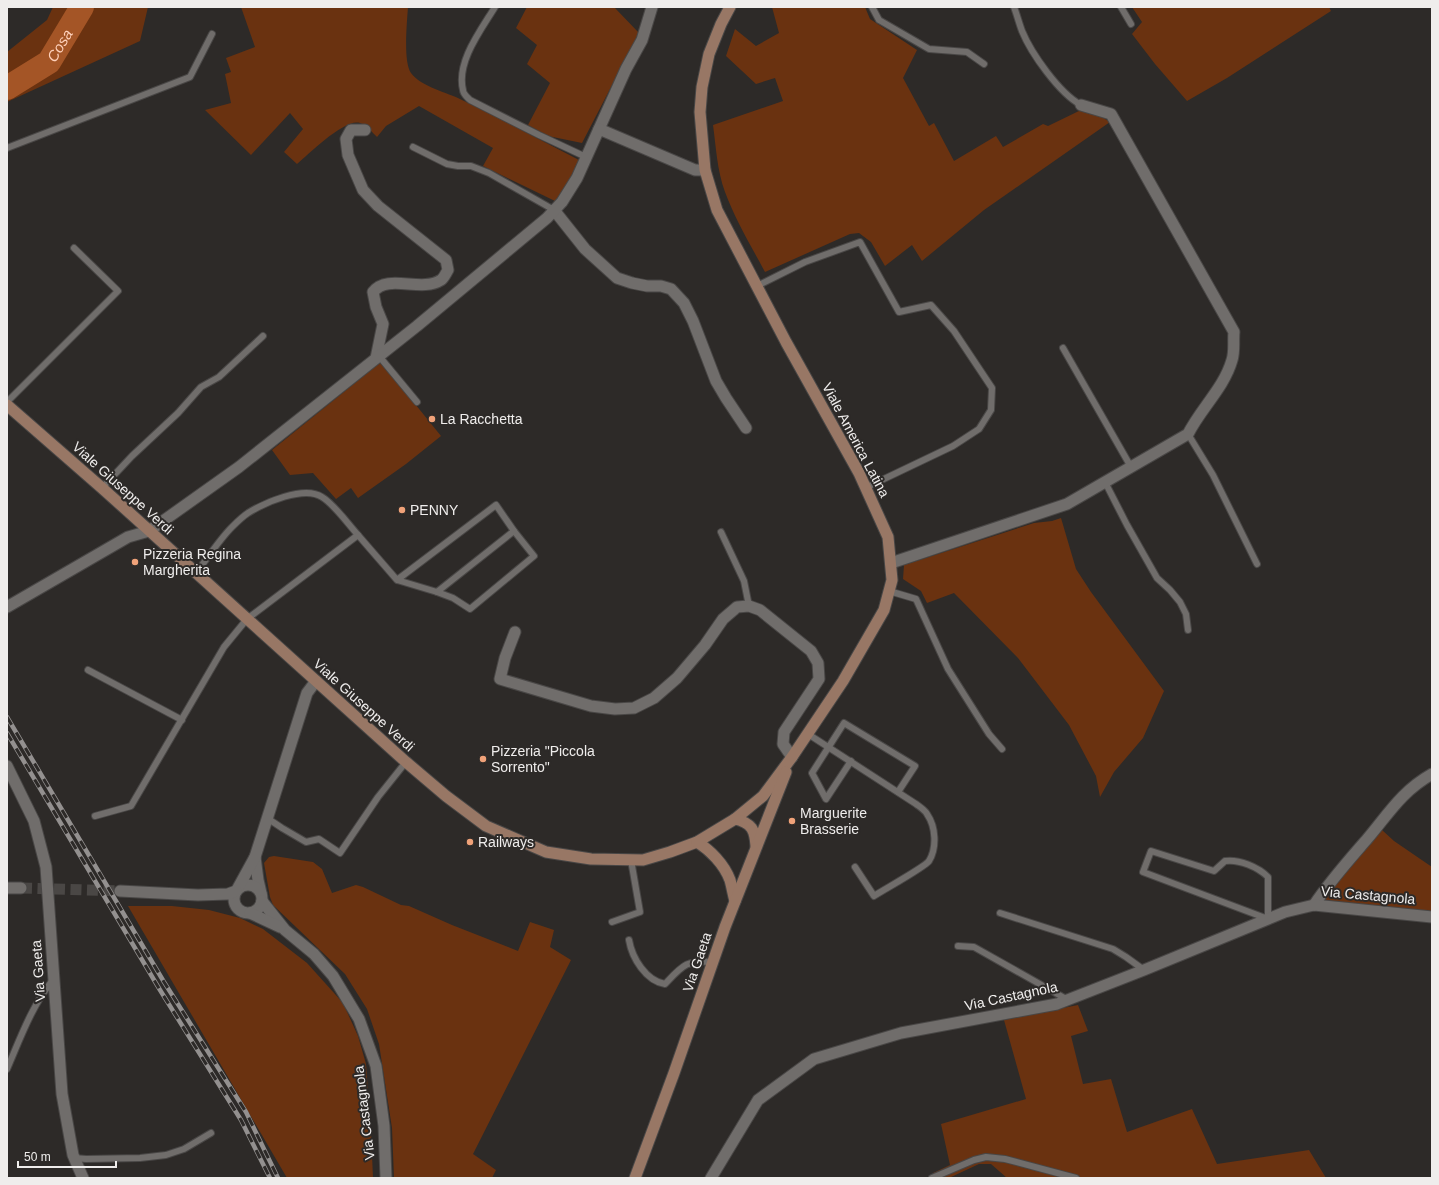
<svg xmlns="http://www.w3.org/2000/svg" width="1439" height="1185" viewBox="0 0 1439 1185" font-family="Arial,sans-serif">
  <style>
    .green { fill: #6a3210 }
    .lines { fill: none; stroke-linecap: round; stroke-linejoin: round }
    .river { stroke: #a45526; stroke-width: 24 }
    .minor-tunnel { stroke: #4a4745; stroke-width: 11; stroke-dasharray: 11 5.5; stroke-linecap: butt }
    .service-casing { stroke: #494746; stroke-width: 8 }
    .minor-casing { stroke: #494746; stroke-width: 13 }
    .tertiary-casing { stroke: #494746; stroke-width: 13 }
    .secondary-casing { stroke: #494746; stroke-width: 13 }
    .service { stroke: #706d6b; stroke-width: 6 }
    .minor { stroke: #706d6b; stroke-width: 11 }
    .tertiary { stroke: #706d6b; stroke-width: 11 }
    .secondary { stroke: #987765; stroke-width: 11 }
    .rail-casing { stroke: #93908f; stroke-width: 4.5 }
    .rail { stroke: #2d2a28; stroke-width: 3; stroke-dasharray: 9; stroke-linecap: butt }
    .poi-dot { fill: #f0a279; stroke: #2d2a28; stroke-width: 1.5 }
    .labels { text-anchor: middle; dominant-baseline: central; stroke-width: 4; stroke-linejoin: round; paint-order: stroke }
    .poi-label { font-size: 14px; fill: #efedec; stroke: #2d2a28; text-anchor: start }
    .street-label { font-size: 14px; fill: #efedec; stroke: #2d2a28 }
    .water-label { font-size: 15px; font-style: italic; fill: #fed0ba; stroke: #2d2a28 }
  </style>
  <rect width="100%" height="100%" fill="#2d2a28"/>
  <!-- green -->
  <g class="green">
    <path d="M53,7h95l-8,34 -133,61v-50l40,-32z"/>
    <path d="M241,7h167c-1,15 -5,55 3,66 10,14 36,19 51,27 40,19 78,40 117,60l-14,29 -10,12 -72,-35 10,-18 -74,-42 -33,20 -9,11c-4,-4 -11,-12 -17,-14 -15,-5 -51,31 -63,41l-13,-12 19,-23 -13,-16 -39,42 -46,-45 26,-7 -6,-29 6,-2 -5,-14 29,-11z"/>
    <path d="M527,7h87l25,26 -57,110 -34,-7 -20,-11 22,-42 -23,-19 10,-19 -21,-17z"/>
    <path d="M772,7h93l5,12 47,31 -14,28 26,48 5,-3 20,38 42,-25 7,11 40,-23 5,2 33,-16 19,6 10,6 -126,88 -62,51 -10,-16 -27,21 -14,-24 -12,-9 -9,1 -85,38c-14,-26 -30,-53 -40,-80 -8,-22 -9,-45 -12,-67l70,-24 -8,-23 -19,6 -30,-28 9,-27 21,17 23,-13z"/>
    <path d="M1132,7h197l2,4 -104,67 -40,23 -32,-37 -23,-30 10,-12z"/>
    <path d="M381,362l60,74 -35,28 -48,34 -7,-10 -15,11 -23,-26 -23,2 -18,-25z"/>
    <path d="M1061,518l15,51 15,23 73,99 -21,47 -29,34 -14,25 -4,-21 -27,-51 -51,-67 -64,-65 -27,10 -6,-12 -18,-12 1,-14 130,-42 18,-2z"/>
    <path d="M1382,830l12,11 38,26v48l-106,-12 -2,-5 12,-18z"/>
    <path d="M274,856l39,6 9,7 10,24 24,-8 7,2 38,18 8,1 43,19 66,26 12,-29 24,8 -4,17 21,13 -98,194 23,16 -4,8h-98l-2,-50 -13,-84 -12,-35 -22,-35 -72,-69 -3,-8 -6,-34 5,-6z"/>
    <path d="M128,906h44l37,4 31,8 23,11 44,34 36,40 15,33 8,28 5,68 2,46h-86z"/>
    <path d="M1078,1005l10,26 -17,5 12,48 28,-5 16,53 65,-23 25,55 92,-14 17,28h-319l-16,-14h-12l-30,14h-14l-2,-5 17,-8 -9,-41 85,-25 -22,-79z"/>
  </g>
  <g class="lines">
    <!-- river -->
    <path class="river" id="s1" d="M7,88l42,-26 33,-55"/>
    <!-- minor-tunnel -->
    <path class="minor-tunnel" d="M21,888l99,3"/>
    <!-- service casing -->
    <g class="service-casing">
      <g id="service">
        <path d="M495,7c-14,23 -39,55 -32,83 0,4 4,7 7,10l69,35 47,22"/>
        <path d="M872,7l7,13 50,29 38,3 17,12"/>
        <path d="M1014,7c3,8 5,16 8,24 9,22 37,62 59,74"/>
        <path d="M1121,7l10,17"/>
        <path d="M413,147l34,17 11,2h13l18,7 65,37"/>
        <path d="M7,148l183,-71 22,-43"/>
        <path d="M757,286l48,-24 55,-20 39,70 32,-7 23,26 38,57 -1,22 -12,19 -26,17 -88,42"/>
        <path d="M1063,348l68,119"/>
        <path d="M379,356l38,46"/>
        <path d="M7,402l111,-111 -44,-43"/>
        <path d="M1188,434l25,41 44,89"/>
        <path d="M1105,482l22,43 30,53 13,12 10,12 6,12 2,16"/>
        <path d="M102,488l30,-32 46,-43 23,-26 18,-10 44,-41"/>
        <path d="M721,532l23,49 5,25"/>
        <path d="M196,573c11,-14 23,-33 36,-46 4,-4 10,-10 16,-14 16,-10 56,-28 74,-16 12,7 26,27 36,38"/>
        <path d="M889,591l27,8 32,70 41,65 13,15"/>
        <path d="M437,592l16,6 17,11 64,-53 -20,-25"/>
        <path d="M88,670l94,50"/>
        <path d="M808,734l108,70c4,3 9,6 11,10 9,13 10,34 2,47 -4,6 -46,29 -55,35l-19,-29"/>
        <path d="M851,761l-25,38 -14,-26 32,-50 71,43 -17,26"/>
        <path d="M95,816l36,-10 93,-159 23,-28 111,-84 39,45 40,12 77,-61 -18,-26 -99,75"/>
        <path d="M267,818l15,10 24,14 13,-3 21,14 38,-56 28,-35"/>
        <path d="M1151,851l63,20 11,-10c14,-2 33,6 43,16v42l-125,-47z"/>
        <path d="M1000,913l113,36 13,8 18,13"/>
        <path d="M612,922l28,-10 -9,-52"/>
        <path d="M629,940c3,18 17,41 36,44 18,-19 21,-24 48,-22"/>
        <path d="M958,946l16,1 94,53"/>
        <path d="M7,1069c13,-30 25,-64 46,-89"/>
        <path d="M74,1158l12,1 54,-1 26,-3 18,-6 27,-16"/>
        <path d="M932,1178l42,-18 12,-3 19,2 71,19"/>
      </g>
    </g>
    <!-- minor casing -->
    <g class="minor-casing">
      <g id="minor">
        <path d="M599,129l27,-60 16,-29 10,-33"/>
        <path d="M365,130h-14l-5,9 2,16 15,35 15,16 68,54 2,10c-2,3 -4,8 -7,10 -20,13 -53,-7 -68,12l3,15 7,17 -7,34"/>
        <path d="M554,210l31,39 32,29 15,5 15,3h14l10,3 13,14 9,18 23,60 10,17 20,30"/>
        <path d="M891,563l176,-59 121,-70c13,-26 36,-46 44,-74 3,-9 1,-20 2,-28l-123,-218 -30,-9"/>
        <path d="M7,607l121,-70 21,-6 90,-64 178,-141 130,-108 15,-16 15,-24 22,-49 96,41h10"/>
        <path d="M515,632l-10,26 -5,21 91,27 24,3 19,-1 20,-10 23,-20 28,-33 18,-26 14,-12 12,-1 11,4 51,41 7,12 1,16 -35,53 -1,12 9,13"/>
        <path d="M255,857l3,23 3,13"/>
        <circle cx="248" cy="899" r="14"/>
        <path d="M7,888h14"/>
        <path d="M238,888l17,-31 52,-164 9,-12"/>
        <path d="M120,891l78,4 30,-1 8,-3"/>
        <path d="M262,901l23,29 29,24 19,22 26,43 17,47 8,60 2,52"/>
        <path d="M1314,905c16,-24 35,-45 54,-67 21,-25 34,-47 64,-64"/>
        <path d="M250,913l30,14"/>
        <path d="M711,1178l47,-78 56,-41 87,-26 156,-29 87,-34 141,-58 29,-7 118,12"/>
      </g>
    </g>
    <!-- tertiary casing -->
    <g class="tertiary-casing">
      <path id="tertiary" d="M7,766l27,55 12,46 16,227 11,61 10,23"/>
    </g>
    <!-- secondary casing -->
    <g class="secondary-casing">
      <g id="secondary">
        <path d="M7,405l95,83 304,274 40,34 40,30 60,26 45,7 52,1 27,-8 27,-10 38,-23 28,-23 29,-39 51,-76 41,-71 8,-30 -4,-43 -29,-64 -73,-131 -69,-132 -12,-40 -5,-58 2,-25 7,-33 12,-30 9,-17"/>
        <path d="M735,819c17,4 20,11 21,27"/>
        <path d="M697,842c13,8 27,22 33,38 2,7 3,14 5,21"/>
        <path d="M635,1178l39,-105 51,-146 61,-155"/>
      </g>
    </g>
    <!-- service -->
    <use href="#service" class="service"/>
    <!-- minor -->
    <use href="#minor" class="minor"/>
    <!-- tertiary -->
    <use href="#tertiary" class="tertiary"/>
    <!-- secondary -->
    <use href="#secondary" class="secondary"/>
    <!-- rail casing -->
    <g class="rail-casing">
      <g id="rail">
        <path d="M7,717l157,265 82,130 32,66"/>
        <path d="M7,733l153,257 81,130 29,58"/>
      </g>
    </g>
    <!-- rail -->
    <use href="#rail" class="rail"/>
  </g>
  <!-- markers -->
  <g class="poi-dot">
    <circle cx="432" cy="419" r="4"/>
    <circle cx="402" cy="510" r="4"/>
    <circle cx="135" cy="562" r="4"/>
    <circle cx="483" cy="759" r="4"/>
    <circle cx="792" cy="821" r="4"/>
    <circle cx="470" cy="842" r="4"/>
  </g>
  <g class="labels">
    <!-- poi labels -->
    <g class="poi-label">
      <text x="440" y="419">La Racchetta</text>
      <text x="410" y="510">PENNY</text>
      <text x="143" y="554">Pizzeria Regina<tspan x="143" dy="16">Margherita</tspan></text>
      <text x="491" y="751">Pizzeria "Piccola<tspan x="491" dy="16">Sorrento"</tspan></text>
      <text x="800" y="813">Marguerite<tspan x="800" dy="16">Brasserie</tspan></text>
      <text x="478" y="842">Railways</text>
    </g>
    <!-- street labels -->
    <g class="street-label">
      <text transform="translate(856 440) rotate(62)">Viale America Latina</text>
      <text transform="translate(123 488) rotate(42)">Viale Giuseppe Verdi</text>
      <text transform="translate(364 705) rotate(42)">Viale Giuseppe Verdi</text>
      <text transform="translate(1368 895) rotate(5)">Via Castagnola</text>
      <text transform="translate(697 962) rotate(-71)">Via Gaeta</text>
      <text transform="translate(38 971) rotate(-94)">Via Gaeta</text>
      <text transform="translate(1011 996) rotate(-12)">Via Castagnola</text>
      <text transform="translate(364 1113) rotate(-97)">Via Castagnola</text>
    </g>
    <!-- water labels -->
    <g class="water-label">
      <text stroke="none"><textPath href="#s1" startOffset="69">Cosa</textPath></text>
    </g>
  </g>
  <!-- border -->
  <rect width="1439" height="1185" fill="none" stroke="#efedec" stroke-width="16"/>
  <!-- scale -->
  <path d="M18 1161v6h98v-6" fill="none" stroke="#efedec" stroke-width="2"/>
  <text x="24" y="1161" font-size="12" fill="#efedec" stroke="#2d2a28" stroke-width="3" paint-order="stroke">50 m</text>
</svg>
